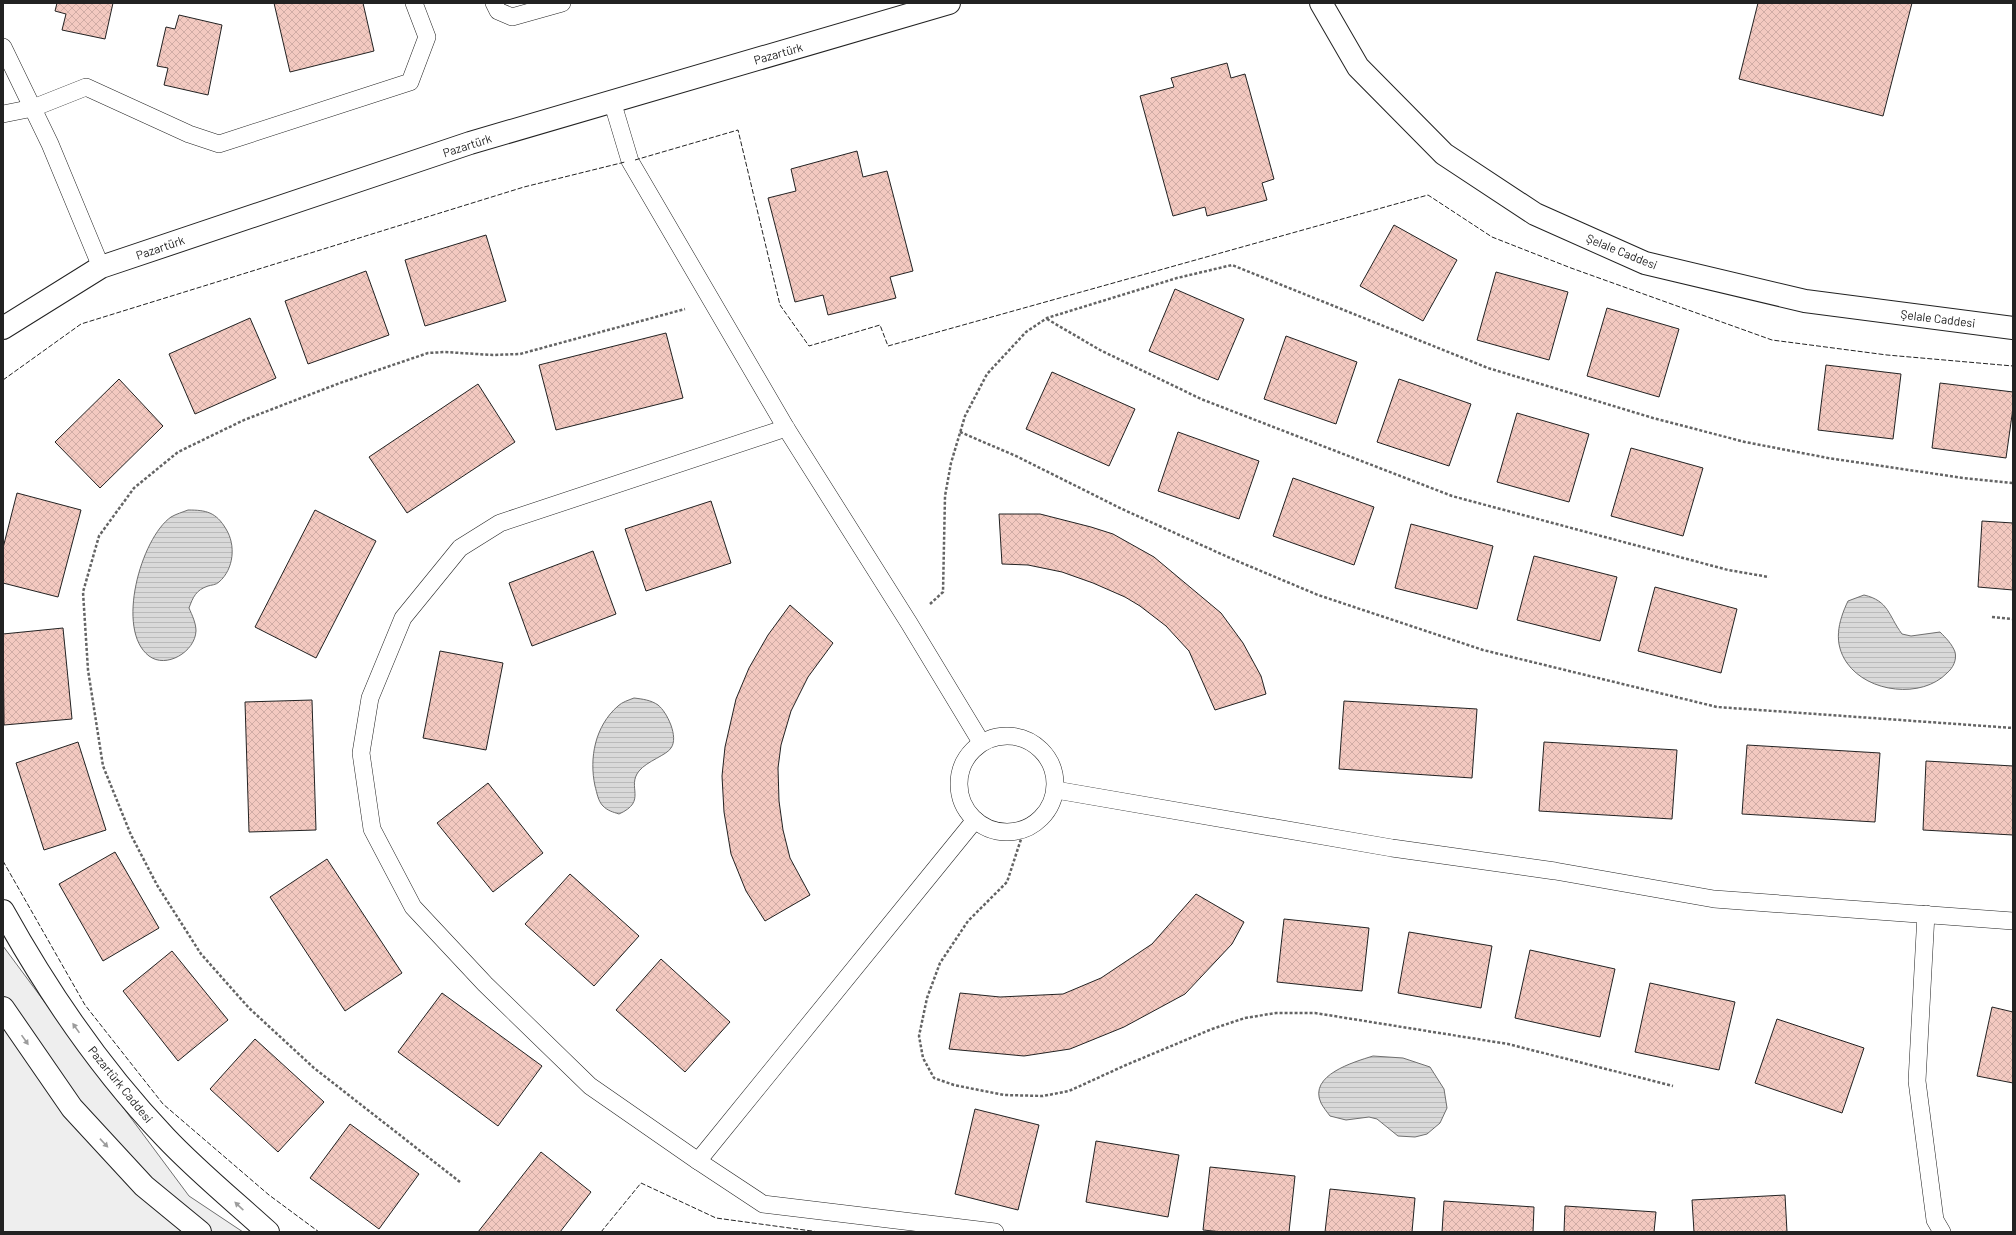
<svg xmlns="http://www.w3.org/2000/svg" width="2016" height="1235" viewBox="0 0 2016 1235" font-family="Barlow,sans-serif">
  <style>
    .green { fill: #eee; stroke: #6f6f6f }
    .water { fill: url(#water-rules); stroke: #6f6f6f }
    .building { fill: url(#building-cross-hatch); stroke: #222 }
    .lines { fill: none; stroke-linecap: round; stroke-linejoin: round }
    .lane-casing { stroke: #222; stroke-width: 18 }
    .street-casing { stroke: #222; stroke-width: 24 }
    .secondary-casing { stroke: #222; stroke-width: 24 }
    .path { stroke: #646464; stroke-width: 2.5; stroke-dasharray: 3 2; stroke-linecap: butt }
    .lane { stroke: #fff; stroke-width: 17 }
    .street { stroke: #fff; stroke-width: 22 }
    .secondary { stroke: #fff; stroke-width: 22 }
    .fence { stroke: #222; stroke-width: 1; stroke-dasharray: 5 2; stroke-linecap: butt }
    .oneway { fill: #9c9c9c }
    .labels { text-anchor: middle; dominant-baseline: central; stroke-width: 3; stroke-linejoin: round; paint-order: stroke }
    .street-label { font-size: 12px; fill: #222; stroke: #fff }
  </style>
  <defs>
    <pattern id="water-rules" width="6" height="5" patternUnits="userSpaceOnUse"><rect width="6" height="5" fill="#d9d9d9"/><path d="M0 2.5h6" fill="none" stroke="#bababa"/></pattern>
    <pattern id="building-cross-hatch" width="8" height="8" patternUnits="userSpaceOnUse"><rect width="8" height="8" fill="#f3c9c0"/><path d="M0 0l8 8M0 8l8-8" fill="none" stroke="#d0aca5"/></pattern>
  </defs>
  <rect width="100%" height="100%" fill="#fff"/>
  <!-- green -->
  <path class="green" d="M3,946l186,250 54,36h-240z"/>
  <!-- water -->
  <g class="water">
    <path d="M188,510c18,0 28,2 38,19 10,16 8,40 -7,53 -3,3 -8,3 -11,4 -12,4 -15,11 -19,22 3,7 7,15 7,23 -1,21 -30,38 -47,25 -34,-26 -8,-118 22,-139 5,-3 12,-5 17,-7z"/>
    <path d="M1864,595c25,6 24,20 38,39l9,2 29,-4c6,6 12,12 15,20 2,8 -2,16 -8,21 -25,26 -79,20 -100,-10 -14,-20 -9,-41 1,-62z"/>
    <path d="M634,698c8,1 17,2 24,7 9,7 21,32 13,43 -4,7 -24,13 -32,23 -13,16 9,30 -20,43 -6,-2 -11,-3 -16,-8 -5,-5 -6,-13 -8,-20 -6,-28 0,-60 23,-80 4,-4 11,-6 16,-8z"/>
    <path d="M1373,1056l30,2 27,9 14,22 3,19 -7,15 -13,11 -12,3 -17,-1 -21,-17 -8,-2 -23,3 -16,-4c-3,-4 -7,-9 -9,-13 -13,-28 33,-41 52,-47z"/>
  </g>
  <!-- building -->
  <g class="building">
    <path d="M57,3h56l-8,36 -43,-9 4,-16 -11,-3z"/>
    <path d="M274,3h89l11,48 -84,21z"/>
    <path d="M1758,3h154l-29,113 -144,-37z"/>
    <path d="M179,15l43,10 -14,70 -44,-10 4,-17 -11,-2 9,-39 9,2z"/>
    <path d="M1227,63l4,15 14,-4 29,105 -12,4 5,17 -60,16 -2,-9 -32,9 -33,-120 34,-9 -3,-9z"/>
    <path d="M857,151l6,26 24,-6 26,100 -23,6 6,21 -68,17 -5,-20 -28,7 -27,-104 28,-7 -5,-22z"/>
    <path d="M1394,225l63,35 -34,61 -63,-35z"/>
    <path d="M486,235l20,66 -81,25 -20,-66z"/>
    <path d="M366,271l23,64 -81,29 -23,-63z"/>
    <path d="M1496,272l72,20 -19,68 -72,-20z"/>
    <path d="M1175,289l69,30 -26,61 -69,-29z"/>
    <path d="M1607,308l72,21 -20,68 -72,-21z"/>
    <path d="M250,318l26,60 -81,36 -26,-60z"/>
    <path d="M666,333l17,65 -127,32 -17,-65z"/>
    <path d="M1286,336l71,26 -21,62 -72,-25z"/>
    <path d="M1826,365l75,9 -8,65 -75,-9z"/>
    <path d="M1052,372l83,37 -26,57 -83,-37z"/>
    <path d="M119,379l44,47 -63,62 -45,-46z"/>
    <path d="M1399,379l72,25 -22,62 -72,-24z"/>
    <path d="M1940,383l73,9v16l-7,50 -74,-10z"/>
    <path d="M478,384l37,58 -108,71 -38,-56z"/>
    <path d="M1517,413l72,21 -20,68 -72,-20z"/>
    <path d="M1178,432l81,29 -20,58 -81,-28z"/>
    <path d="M1631,448l72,20 -20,68 -72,-20z"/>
    <path d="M1293,478l81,29 -20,58 -81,-29z"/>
    <path d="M17,493l64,17 -23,87 -55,-14v-35z"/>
    <path d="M711,501l20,62 -85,28 -21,-62z"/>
    <path d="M315,510l61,31 -60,117 -61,-31z"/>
    <path d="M999,514h41l51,13 22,7 41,23 67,56 22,30 18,33 5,18 -51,16 -26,-59 -23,-25 -26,-20 -15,-9 -32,-14 -31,-11 -34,-7 -26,-1z"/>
    <path d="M1982,521l31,2v67l-35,-3z"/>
    <path d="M1411,524l82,22 -16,63 -82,-21z"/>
    <path d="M593,551l23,63 -84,32 -23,-63z"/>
    <path d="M1534,556l83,21 -17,64 -83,-21z"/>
    <path d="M1655,587l82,22 -16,64 -83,-22z"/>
    <path d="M790,605l43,38 -25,34 -17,34 -10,34 -3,23 1,33 4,29 7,28 20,37 -45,26 -19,-30 -15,-37 -7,-42 -2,-36 3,-29 11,-48 13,-31 19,-33z"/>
    <path d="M63,628l9,91 -68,6 -1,-91z"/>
    <path d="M440,651l63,12 -17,87 -63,-12z"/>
    <path d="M312,700l4,130 -67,2 -4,-130z"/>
    <path d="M1344,701l133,8 -5,69 -133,-9z"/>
    <path d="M78,742l28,88 -62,20 -28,-87z"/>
    <path d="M1544,742l133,8 -5,69 -133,-8z"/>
    <path d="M1747,745l133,8 -5,69 -133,-8z"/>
    <path d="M1926,761l87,5v69l-90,-5z"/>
    <path d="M488,783l55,70 -50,39 -56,-69z"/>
    <path d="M115,852l44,76 -56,33 -44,-77z"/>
    <path d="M327,859l75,114 -57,38 -75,-114z"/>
    <path d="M570,874l69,62 -45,50 -69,-62z"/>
    <path d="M1196,894l48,28 -12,22 -47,50 -61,33 -54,22 -46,7 -75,-7 11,-56 40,4 63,-3 38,-16 51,-34z"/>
    <path d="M1284,919l85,9 -7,63 -85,-9z"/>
    <path d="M1409,932l83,14 -11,62 -83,-15z"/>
    <path d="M1530,950l85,19 -15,68 -85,-19z"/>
    <path d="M172,951l56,69 -50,41 -55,-70z"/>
    <path d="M661,959l69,63 -45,50 -69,-62z"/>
    <path d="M1650,983l85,19 -16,68 -84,-18z"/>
    <path d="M442,993l100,73 -44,60 -100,-74z"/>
    <path d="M1992,1007l21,5v71l-36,-7z"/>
    <path d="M1777,1019l87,29 -22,65 -87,-30z"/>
    <path d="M255,1039l69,63 -46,50 -68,-63z"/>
    <path d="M975,1109l64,16 -21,85 -63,-16z"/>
    <path d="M350,1124l69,50 -40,55 -69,-51z"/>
    <path d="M1096,1141l83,14 -11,62 -82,-15z"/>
    <path d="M541,1152l50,40 -31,40h-82z"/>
    <path d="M1210,1167l85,9 -6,56h-66l-20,-2z"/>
    <path d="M1330,1189l85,9 -3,34h-87z"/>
    <path d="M1785,1195l2,37h-93l-2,-32z"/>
    <path d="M1444,1201l90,6 -1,25h-91z"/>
    <path d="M1565,1206l91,6 -2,20h-90z"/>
  </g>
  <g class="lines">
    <!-- lane casing -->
    <g class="lane-casing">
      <g id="lane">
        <path d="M494,3l4,8 14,6 50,-14"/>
        <path d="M3,47l47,97 51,123"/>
        <path d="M612,101l18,60 156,267 123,195 72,119"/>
        <path d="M3,114l30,-6 53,-21 103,47 30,10 191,-62 17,-45 -13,-34"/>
        <path d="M786,428l-286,95 -40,25 -57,70 -33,80 -9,55 11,76 41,78 72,77 105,102 108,75 277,-341"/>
        <circle cx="1007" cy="784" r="48"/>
        <path d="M1056,790l336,58 163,23 159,28 299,22"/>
        <path d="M1926,914l-9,167 18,139 7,12"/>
        <path d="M698,1161l65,43 232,28"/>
      </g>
    </g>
    <!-- street casing -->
    <g class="street-casing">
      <g id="street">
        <path d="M1321,3l37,64 86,87 91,60 110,49 160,38 208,27"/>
        <path d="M3,328l98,-61 369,-124 479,-140"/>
      </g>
    </g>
    <!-- secondary casing -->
    <g class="secondary-casing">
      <g id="secondary">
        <path d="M3,911c45,81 98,159 162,226 32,34 69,64 103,95"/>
        <path d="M3,1008l69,100 72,78 56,46"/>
      </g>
    </g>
    <!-- path -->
    <g class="path">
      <path d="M1047,319l53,31 101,49 251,97 276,74 41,7"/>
      <path d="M960,432l56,24 106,53 108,49 88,37 165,55 234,57 296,21"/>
      <path d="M930,604l13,-12 2,-96 6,-33 14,-47 22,-42 39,-42 21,-14 130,-40 55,-13 256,103 165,50 92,24 83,16 135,20 50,5"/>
      <path d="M1992,617l21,2"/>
      <path d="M1024,830l-17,52 -39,39 -28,42 -13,35 -8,38 4,22 11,20 20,7 50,10 39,1 26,-5 57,-26 86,-36 33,-11 31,-5h39l193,31 165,42"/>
      <path d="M460,1182l-146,-114 -65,-60 -48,-54 -44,-69 -26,-50 -28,-69 -15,-96 -5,-78 16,-56 35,-48 44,-36 66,-32 96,-37 88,-30 17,-1 48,3 27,-1 165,-45"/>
    </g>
    <!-- lane -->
    <use href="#lane" class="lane"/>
    <!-- street -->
    <use href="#street" class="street"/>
    <!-- secondary -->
    <use href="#secondary" class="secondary"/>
    <!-- fence -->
    <g class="fence">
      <path d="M635,160l103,-30 42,175 29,41 71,-21 8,21 540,-151 64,42 79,31 201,72 115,15 126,11"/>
      <path d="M3,380l78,-56 443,-137 101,-25"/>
      <path d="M3,861l82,144 78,99 106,91 50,37"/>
      <path d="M601,1232l40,-49 75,35 103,14"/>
    </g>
  </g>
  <!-- one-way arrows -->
  <defs><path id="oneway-solid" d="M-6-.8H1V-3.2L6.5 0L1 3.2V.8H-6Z"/></defs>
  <g class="oneway">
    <use href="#oneway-solid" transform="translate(76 1028) rotate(-125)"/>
    <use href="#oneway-solid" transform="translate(25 1040) rotate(55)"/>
    <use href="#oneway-solid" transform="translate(104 1143) rotate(47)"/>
    <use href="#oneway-solid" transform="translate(239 1206) rotate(-137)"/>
  </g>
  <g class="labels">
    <!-- street labels -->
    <g class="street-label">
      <text transform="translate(778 53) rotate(-16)">Pazartürk</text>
      <text transform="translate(467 145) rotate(-18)">Pazartürk</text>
      <text transform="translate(160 247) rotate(-19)">Pazartürk</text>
      <text transform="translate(1622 251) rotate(22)">Şelale Caddesi</text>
      <text transform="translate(1938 318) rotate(7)">Şelale Caddesi</text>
      <text transform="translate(121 1084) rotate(51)">Pazartürk Caddesi</text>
    </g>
  </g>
  <!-- border -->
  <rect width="2016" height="1235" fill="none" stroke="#222222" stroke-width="8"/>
</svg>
